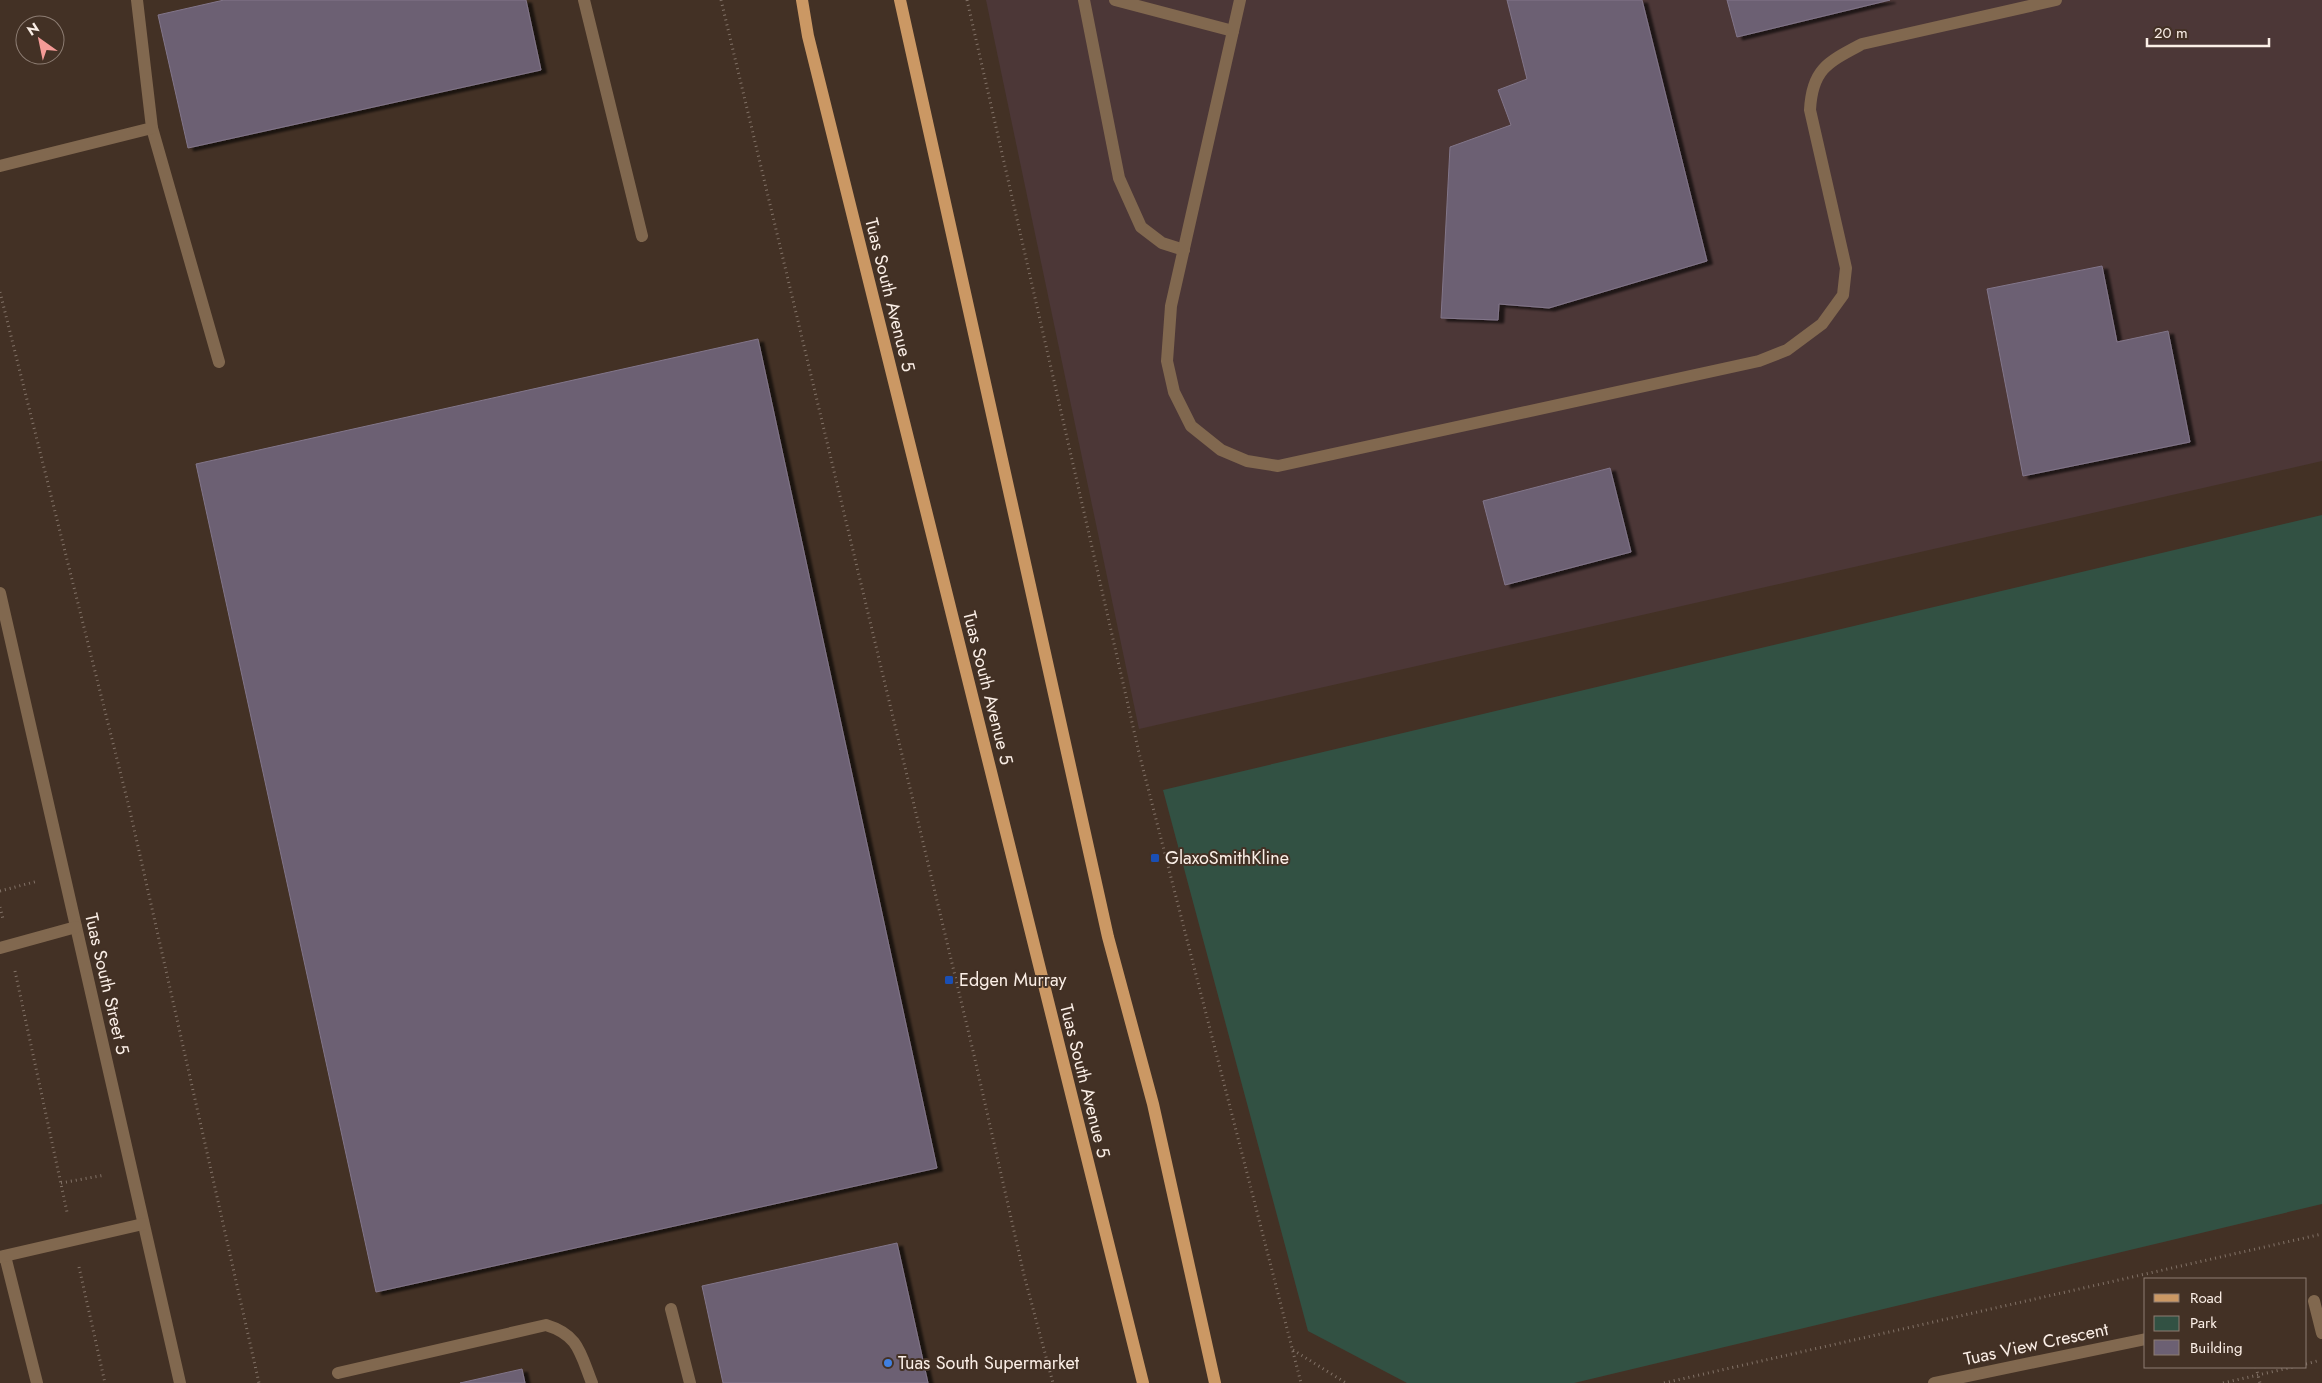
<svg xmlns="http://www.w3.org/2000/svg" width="2322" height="1383" viewBox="0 0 2322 1383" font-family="Jost,sans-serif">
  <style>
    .industrial { fill: #4c3737 }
    .green { fill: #325143 }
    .building { fill: #6c6073; stroke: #82768a; filter: url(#shadow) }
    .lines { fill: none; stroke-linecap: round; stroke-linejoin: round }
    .path { stroke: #827267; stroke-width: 3; stroke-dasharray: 1 4; stroke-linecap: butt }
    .minor { stroke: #81684f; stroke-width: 12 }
    .major { stroke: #cb9864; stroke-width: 12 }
    .transit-dot { fill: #1a4fb4; stroke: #433125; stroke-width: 2 }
    .shop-dot { fill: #3f7fe0; stroke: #433125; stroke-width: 2 }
    .labels { text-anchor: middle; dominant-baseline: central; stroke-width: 4; stroke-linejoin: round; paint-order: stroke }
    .street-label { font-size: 18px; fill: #fbefe7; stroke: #433125 }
    .poi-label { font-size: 18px; fill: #fbefe7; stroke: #433125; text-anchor: start }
  </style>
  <defs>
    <filter id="shadow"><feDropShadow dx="5.5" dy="3" stdDeviation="1" flood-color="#0009"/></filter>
  </defs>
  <rect width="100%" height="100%" fill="#433125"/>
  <!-- industrial -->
  <path class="industrial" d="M986,0h1336v461l-1183,268z"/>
  <!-- green -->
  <path class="green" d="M2322,515v689l-748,179h-167l-99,-52 -145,-541z"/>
  <!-- building -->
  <g class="building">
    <path d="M224,0h302l15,70 -353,78 -30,-133z"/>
    <path d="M1507,0h135l65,261 -158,47 -50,-4 -1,16 -57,-2 9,-171 61,-22 -13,-35 29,-11z"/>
    <path d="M1727,0h163l-153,37z"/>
    <path d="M2102,266l15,76 51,-11 22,111 -167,34 -36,-187z"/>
    <path d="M758,339l179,829 -561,124 -180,-828z"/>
    <path d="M1610,468l21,84 -126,33 -22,-84z"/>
    <path d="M897,1243l31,140h-205l-21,-97z"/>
    <path d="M522,1369l3,14h-65z"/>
  </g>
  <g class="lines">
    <!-- path -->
    <g class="path">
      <path d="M721,0l253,1055 50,220 29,108"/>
      <path d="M967,0l172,753 162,630"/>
      <path d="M0,292l130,519 129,572"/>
      <path d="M0,891l38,-10"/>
      <path d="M0,907l3,12"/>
      <path d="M15,971l52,241"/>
      <path d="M61,1183l44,-8"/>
      <path d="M79,1267l26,116"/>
      <path d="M1293,1350l53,33"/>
      <path d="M2306,1364l11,-3"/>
      <path d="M2256,1367l4,16"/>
      <path d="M1664,1383l658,-149"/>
      <path d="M2223,1383l70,-16"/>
    </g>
    <!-- minor -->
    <g class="minor">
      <path d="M584,0l58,236"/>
      <path d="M1084,0l35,178 22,49 21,16 22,7"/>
      <path d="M1115,0l118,31"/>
      <path d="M1240,0l-69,306 -4,55 7,31 17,34 30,24 26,11 31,5 481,-105 28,-11 35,-26 21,-29 3,-27 -36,-158c2,-41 18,-48 52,-66l194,-44"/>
      <path d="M152,128l67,234"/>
      <path d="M0,166l152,-38 -15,-128"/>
      <path d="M0,593l180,790"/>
      <path d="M0,948l76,-21"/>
      <path d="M5,1256l32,127"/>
      <path d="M0,1257l143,-33"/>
      <path d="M2314,1301l8,32"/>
      <path d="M671,1309l19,74"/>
      <path d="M338,1373l208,-48c33,10 34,28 46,58"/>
      <path d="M1934,1383l212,-44"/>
    </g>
    <!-- major -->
    <g class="major">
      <path d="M802,0l6,36 335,1347"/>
      <path d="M900,0l208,937 45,167 62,279"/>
    </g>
  </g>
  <!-- markers -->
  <g class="transit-dot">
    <rect x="1150" y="853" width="10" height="10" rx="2.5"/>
    <rect x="944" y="975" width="10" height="10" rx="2.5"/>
  </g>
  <circle class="shop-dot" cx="888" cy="1363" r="5"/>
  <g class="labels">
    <!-- street labels -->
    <g class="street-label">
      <text transform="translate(890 295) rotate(76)">Tuas South Avenue 5</text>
      <text transform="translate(988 688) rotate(76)">Tuas South Avenue 5</text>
      <text transform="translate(107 984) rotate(77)">Tuas South Street 5</text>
      <text transform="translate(1085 1081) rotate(76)">Tuas South Avenue 5</text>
      <text transform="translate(2036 1344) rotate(-12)">Tuas View Crescent</text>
    </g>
    <!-- poi labels -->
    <g class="poi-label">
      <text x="1165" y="858">GlaxoSmithKline</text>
      <text x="959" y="980">Edgen Murray</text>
      <text x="898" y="1363">Tuas South Supermarket</text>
    </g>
  </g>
  <!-- legend -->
  <rect x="2144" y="1278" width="162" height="90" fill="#433125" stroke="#8d7d73"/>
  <rect x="2154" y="1294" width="25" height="8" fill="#cb9864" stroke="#8d7d73"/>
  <text x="2190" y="1303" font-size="15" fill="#fbefe7">Road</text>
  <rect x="2154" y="1316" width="25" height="15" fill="#325143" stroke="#8d7d73"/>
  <text x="2190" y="1328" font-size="15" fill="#fbefe7">Park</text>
  <rect x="2154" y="1340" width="25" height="15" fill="#6c6073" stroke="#8d7d73"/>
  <text x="2190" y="1353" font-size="15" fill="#fbefe7">Building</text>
  <!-- north arrow -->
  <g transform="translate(40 40) rotate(327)"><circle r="24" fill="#433125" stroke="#8d7d73"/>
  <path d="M0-4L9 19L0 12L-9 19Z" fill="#f59b97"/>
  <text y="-8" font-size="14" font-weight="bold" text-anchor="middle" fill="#fbefe7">N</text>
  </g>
  <!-- scale -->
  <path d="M2147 38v8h122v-8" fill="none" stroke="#fbefe7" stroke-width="2.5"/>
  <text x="2154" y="38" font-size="15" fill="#fbefe7" stroke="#433125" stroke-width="4" paint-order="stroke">20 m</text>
</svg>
